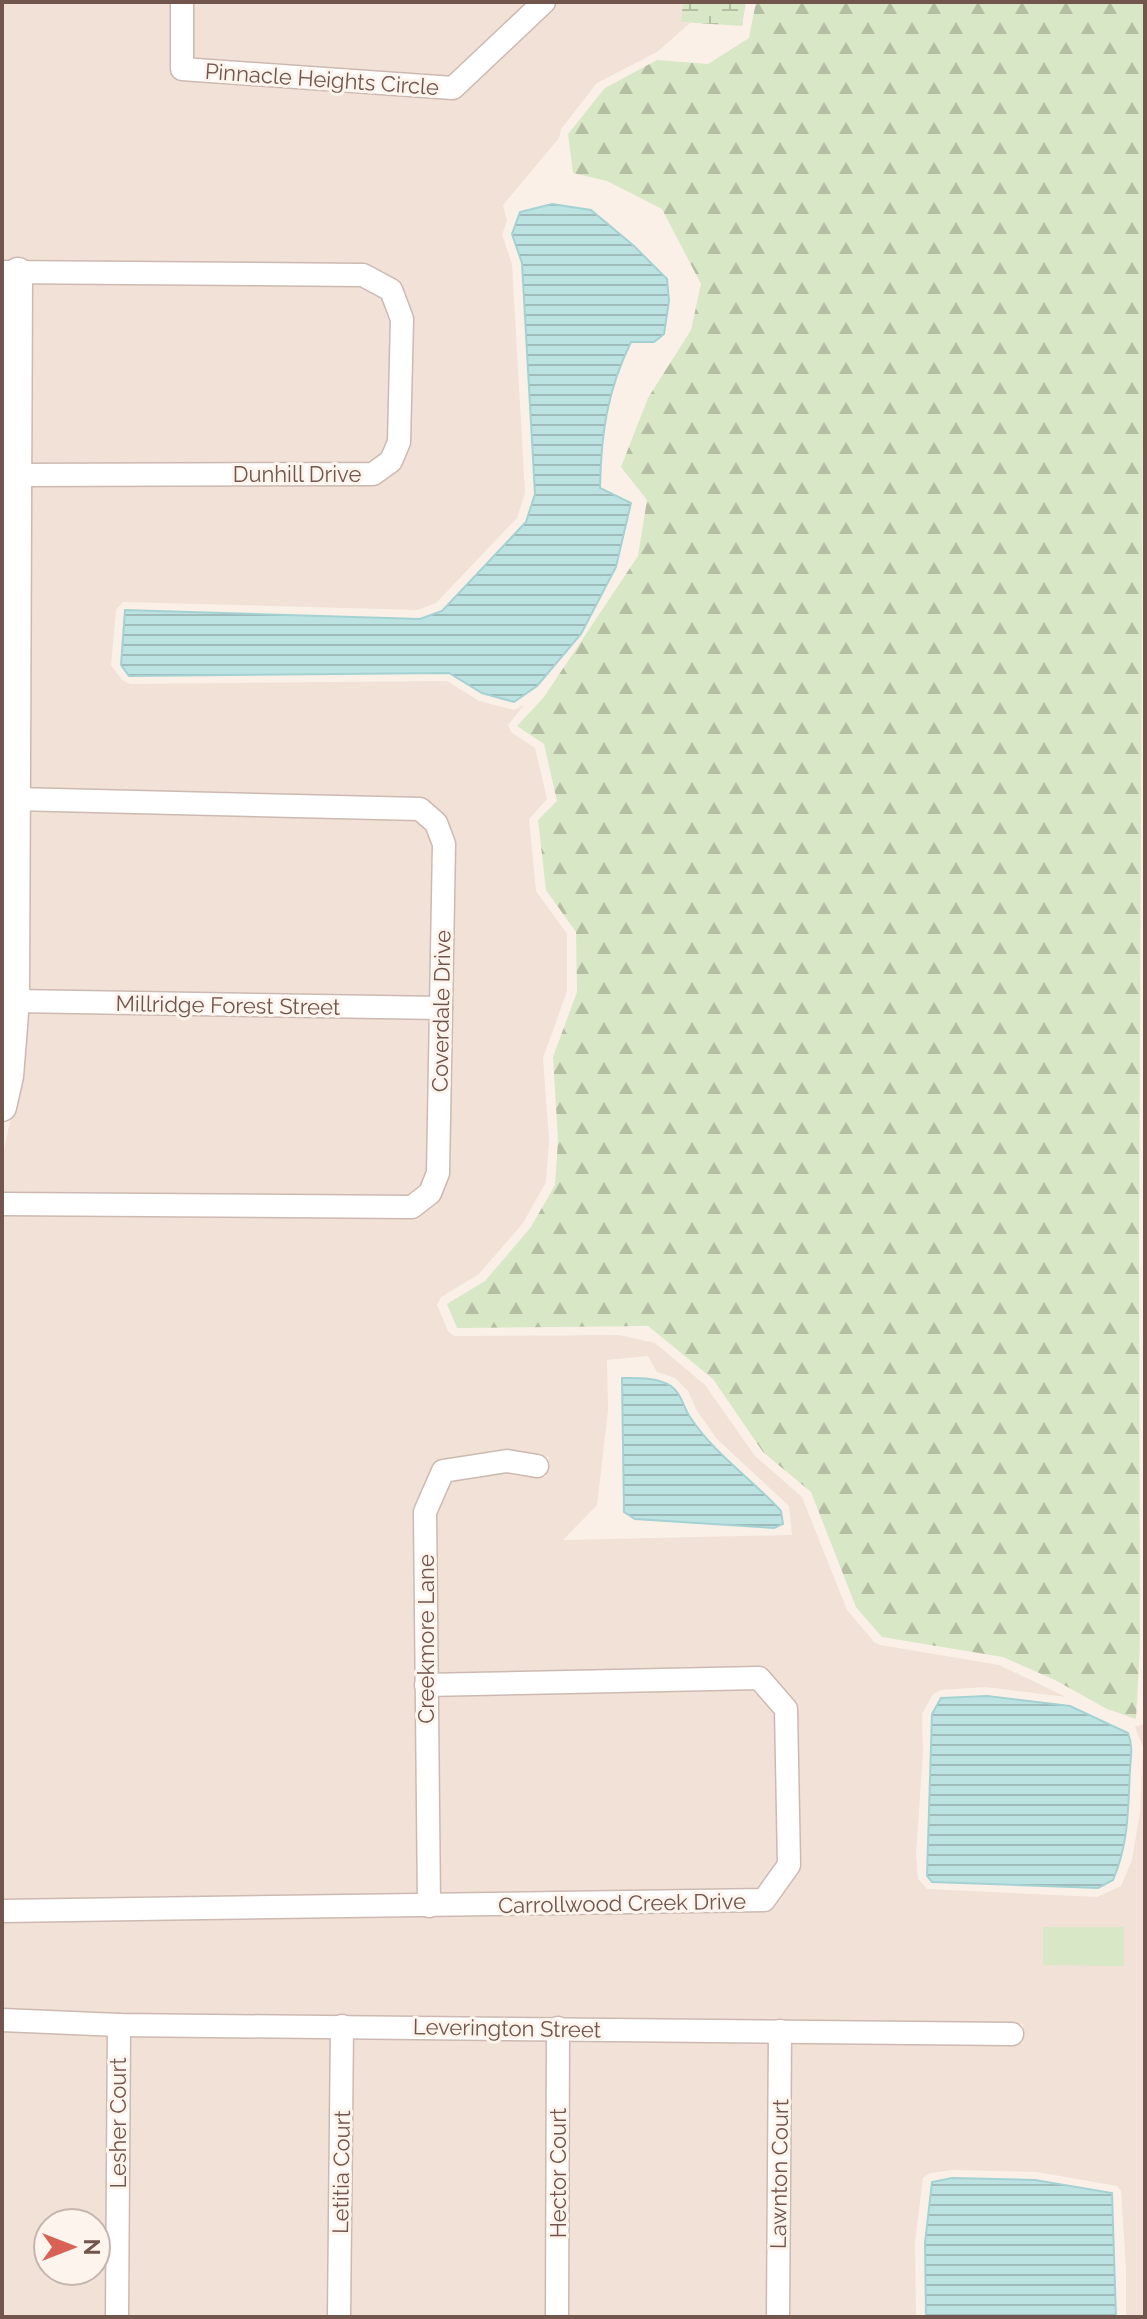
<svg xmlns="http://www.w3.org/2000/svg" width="1147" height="2319" viewBox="0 0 1147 2319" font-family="Raleway,sans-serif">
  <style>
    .residential { fill: #f1e1d6; fill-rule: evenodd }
    .forest { fill: url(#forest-firs) }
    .wetland { fill: url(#wetland-marsh) }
    .pitch { fill: #d8e7c6 }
    .water { fill: url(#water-rules); stroke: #a4d2d3; stroke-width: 2 }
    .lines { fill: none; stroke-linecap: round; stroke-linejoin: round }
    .minor-casing { stroke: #cdb9b1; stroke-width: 25 }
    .tertiary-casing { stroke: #cdb9b1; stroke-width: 31 }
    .minor { stroke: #fff; stroke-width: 22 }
    .tertiary { stroke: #fff; stroke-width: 28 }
    .labels { text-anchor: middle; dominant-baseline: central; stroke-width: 6; stroke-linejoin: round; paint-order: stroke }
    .street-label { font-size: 22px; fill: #72554d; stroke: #fdf5ed }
  </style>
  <defs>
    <pattern id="forest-firs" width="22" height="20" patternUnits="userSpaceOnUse" patternTransform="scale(2)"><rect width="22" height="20" fill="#d8e7c6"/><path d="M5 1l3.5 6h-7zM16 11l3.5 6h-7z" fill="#b4bea3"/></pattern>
    <pattern id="wetland-marsh" width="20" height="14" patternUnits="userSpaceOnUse" patternTransform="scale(2)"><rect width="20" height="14" fill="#d8e7c6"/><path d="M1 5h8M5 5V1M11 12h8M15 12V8" fill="none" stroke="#b4bea3"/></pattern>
    <pattern id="water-rules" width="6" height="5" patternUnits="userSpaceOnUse" patternTransform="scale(2)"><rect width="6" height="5" fill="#bde2e2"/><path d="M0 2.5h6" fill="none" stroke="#9ebab9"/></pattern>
  </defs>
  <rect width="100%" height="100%" fill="#faf0e7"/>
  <!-- residential -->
  <g class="residential">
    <path d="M2,2h681l-2,20 9,1 -33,29 -60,31 -36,46 -2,9 -56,67 4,16 -5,14 10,29 13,229 -8,25 -81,85 -18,7 -295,-8 -7,8 -5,55 11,15 8,4 317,-3 32,20 35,9 10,-5 -16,20 3,7 24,16 12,51 -18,20 7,72 31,43v57l-24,67 6,82 -3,42 -23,41 -44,51 -38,23 -4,8 11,26 6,5 165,-1 36,8 50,42 50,71 47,41 45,113 27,32 6,3 119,20 67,32 -80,-10 -45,3 -8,4 -11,20 1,38 -7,103 2,24 9,10 170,8 24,-11 11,-26 8,-48 3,-65 -8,-20 8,-3 2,-4v597h-19v-49l-5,-77 -4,-5 -80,-14 -85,-2 -22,3 -7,5 -8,64 1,75h-127l3,-276 231,2v-19l-904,-9 -117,-5v-89l771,-15 28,-41 -4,-156 -29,-37 -331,3 -1,-161 15,-35 56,-8 39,6 3,-20 -44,-6 -64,10 -9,6 -18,45 4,384 -416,5v-687l410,3 37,-43 6,-330 -8,-25 -19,-17 -402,-13 1,-304 374,-21 9,-22 3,-123 -12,-32 -399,-25zM648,1356l9,16 18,6 13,13 9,20 20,28 72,67 3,29 -229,5 34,-35 11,-95 -1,-50z"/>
    <path d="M30,282l330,3 21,11 9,24 -2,120 -7,15 -12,9 -342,1z"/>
    <path d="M26,809l389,10 11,9 7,17 -3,153 -404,-6z"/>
    <path d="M25,1012l404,6 -3,153 -6,16 -12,10 -406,-3v-34l17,-82z"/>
    <path d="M754,1688l21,24 3,151 -20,27 -318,5 -3,-200z"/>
    <path d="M2,2030l106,4 -3,283h-103zM48,2223h48v48h-48z"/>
    <path d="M130,2035l201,1 -3,281h-200z"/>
    <path d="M353,2036l194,2 -2,279h-195z"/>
    <path d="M570,2038l199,3 -2,276h-199z"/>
  </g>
  <!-- forest -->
  <path class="forest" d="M756,2h389l-6,1242 1,399 -4,76 -29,-10 -52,-29 -52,-23 -121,-20 -26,-30 -45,-115 -48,-40 -50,-73 -65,-53 -191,2 -10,-24 38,-23 46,-54 24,-42 3,-45 -5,-83 24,-65 -1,-60 -30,-42 -8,-70 19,-19 -13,-57 -27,-18 27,-29 94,-141 9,-56 -26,-33 27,-69 43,-68 10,-46 -39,-75 -55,-28 -34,-8 -5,-39 37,-46 52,-28 51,4 41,-26z"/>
  <!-- wetland -->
  <path class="wetland" d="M683,2h63l-4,24 -61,-4z"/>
  <!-- pitch -->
  <path class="pitch" d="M1043,1927h81v39l-81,-1z"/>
  <!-- water -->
  <g class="water">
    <path d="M552,204l39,6 43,36 33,33 2,22 -5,33 -10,8h-23c-24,49 -30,92 -31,146l31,15 -15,64 -35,67 -44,52 -23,16 -32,-9 -33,-20 -320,3 -8,-11 4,-55 295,9 22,-8 84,-89 9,-28 -13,-231 -10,-29 8,-22z"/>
    <path d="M622,1378c16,0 35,-1 49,8 11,8 12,21 19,31 24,37 62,62 91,94l2,13 -9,4 -139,-9 -11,-7z"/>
    <path d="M987,1696l83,10 58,27c5,13 3,22 2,36 -2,39 -1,74 -17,111l-15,8 -166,-6 -5,-6 5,-162 9,-16z"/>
    <path d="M952,2178l83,2 77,13 4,124h-190l-1,-74 7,-61z"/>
  </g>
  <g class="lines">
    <!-- minor casing -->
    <g class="minor-casing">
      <g id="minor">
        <path d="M182,2v67l271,19 91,-86"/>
        <path d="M2,272l361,3 28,15 11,29 -3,123 -8,19 -18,13 -357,1"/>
        <path d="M15,1001l426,7"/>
        <path d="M2,1204l410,3 18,-14 8,-20 6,-329 -8,-21 -16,-14 -405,-10"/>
        <path d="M429,1906l-4,-394 18,-41 64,-10 30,5"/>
        <path d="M2,1911l762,-11 25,-35 -3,-156 -27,-31 -333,7"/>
        <path d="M2,2020l117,5 893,9"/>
        <path d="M117,2317l2,-292"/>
        <path d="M339,2317l3,-291"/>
        <path d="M557,2317l1,-289"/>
        <path d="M778,2317l2,-286"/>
      </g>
    </g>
    <!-- tertiary casing -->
    <g class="tertiary-casing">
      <path id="tertiary" d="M2,1107l7,-31 6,-75 3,-729"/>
    </g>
    <!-- minor -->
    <use href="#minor" class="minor"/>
    <!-- tertiary -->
    <use href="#tertiary" class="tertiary"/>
  </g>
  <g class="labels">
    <!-- street labels -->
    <g class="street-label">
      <text transform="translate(322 79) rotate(4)">Pinnacle Heights Circle</text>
      <text x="297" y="474">Dunhill Drive</text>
      <text transform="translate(228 1005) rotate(1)">Millridge Forest Street</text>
      <text transform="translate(441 1011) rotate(-89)">Coverdale Drive</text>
      <text transform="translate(426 1639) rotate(-90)">Creekmore Lane</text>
      <text transform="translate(622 1903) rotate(-1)">Carrollwood Creek Drive</text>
      <text transform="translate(507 2028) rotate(1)">Leverington Street</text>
      <text transform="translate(118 2123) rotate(-90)">Lesher Court</text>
      <text transform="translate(341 2172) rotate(-89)">Letitia Court</text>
      <text transform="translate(558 2173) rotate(-90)">Hector Court</text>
      <text transform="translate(779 2174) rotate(-89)">Lawnton Court</text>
    </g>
  </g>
  <!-- border -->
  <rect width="1147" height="2319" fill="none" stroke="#72554d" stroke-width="8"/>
  <!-- north arrow -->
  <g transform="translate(72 2247) rotate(90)"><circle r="38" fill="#fdf5ed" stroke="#c5b5ad" stroke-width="2"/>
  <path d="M0-6L14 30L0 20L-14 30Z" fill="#d96257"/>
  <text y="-12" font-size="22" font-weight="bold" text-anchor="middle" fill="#72554d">N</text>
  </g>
</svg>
